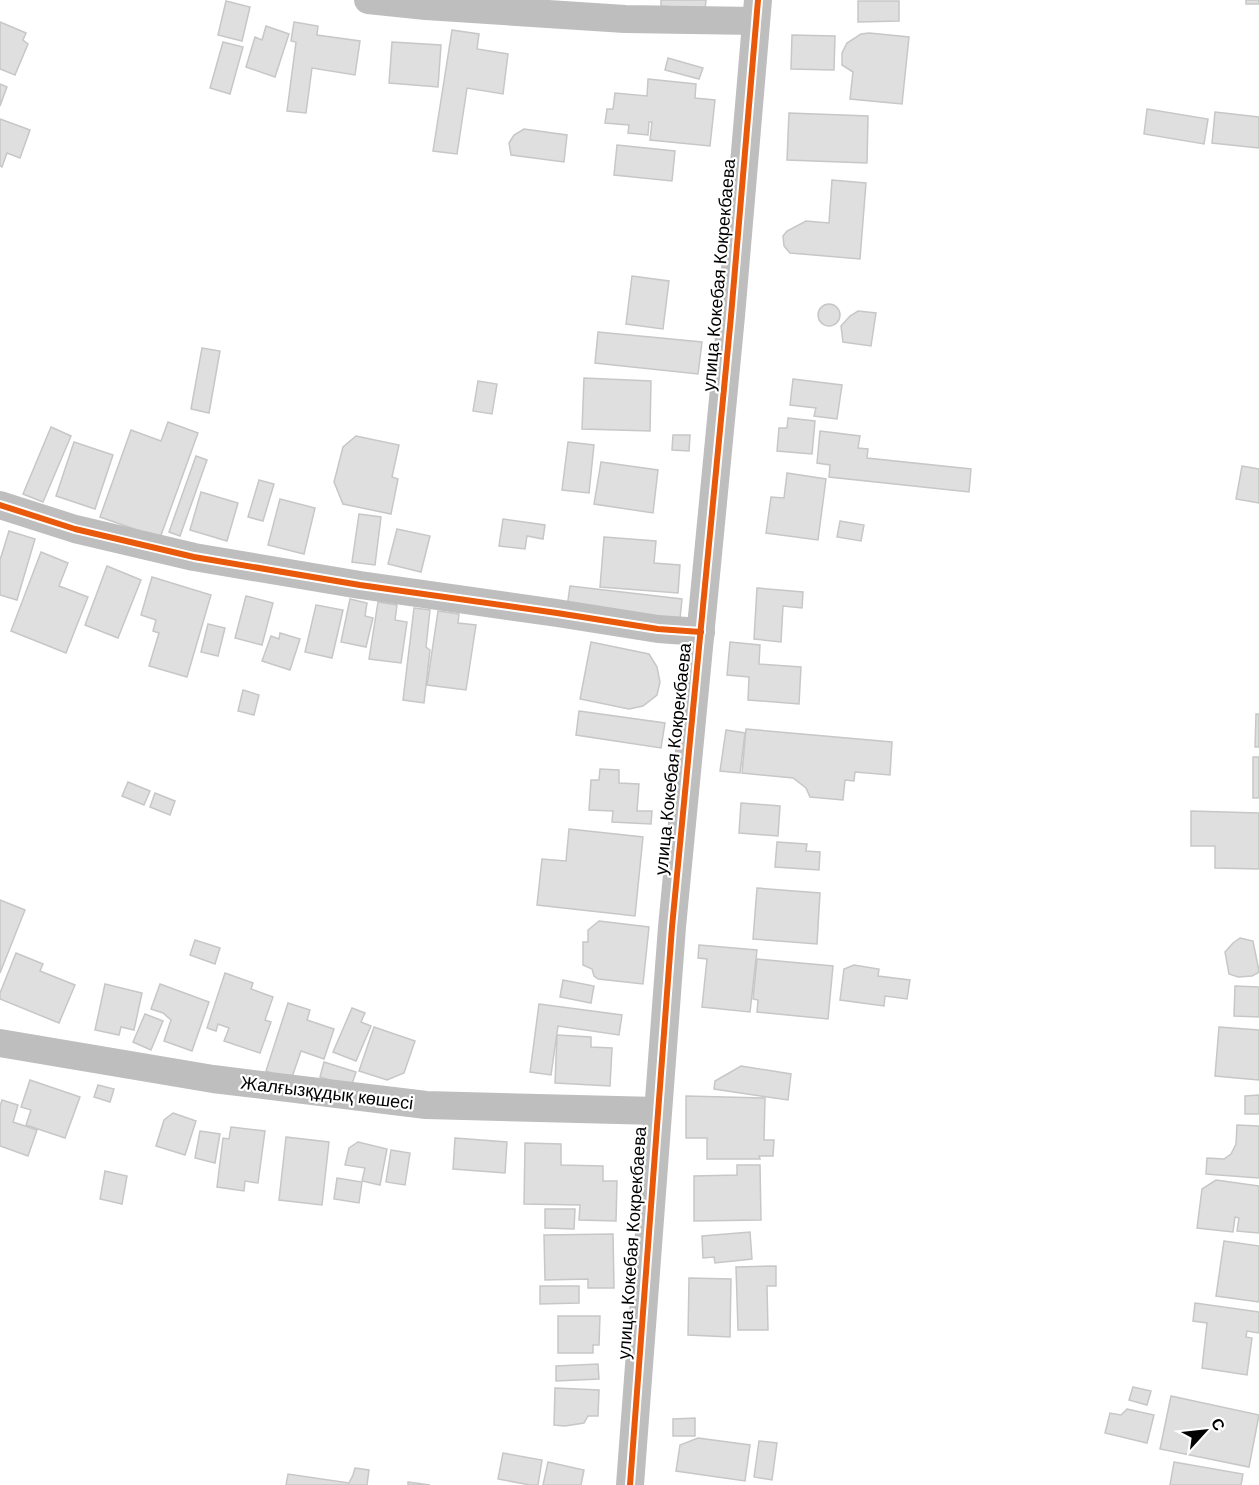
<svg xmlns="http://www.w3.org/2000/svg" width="1259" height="1485" viewBox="0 0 1259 1485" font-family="Arial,sans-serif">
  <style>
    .building { fill: #dfdfdf; stroke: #c7c7c7; stroke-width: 1.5 }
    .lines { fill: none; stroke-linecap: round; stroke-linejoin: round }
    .street { stroke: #bebebe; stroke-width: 28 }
    .cycleway-casing { stroke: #fff; stroke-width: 10 }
    .cycleway { stroke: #e8590c; stroke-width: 6 }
    .labels { text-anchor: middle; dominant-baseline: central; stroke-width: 4.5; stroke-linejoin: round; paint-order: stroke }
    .street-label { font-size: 18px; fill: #000; stroke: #fff }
  </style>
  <rect width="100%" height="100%" fill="#fff"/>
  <!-- building -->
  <g class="building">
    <path d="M661,0h45l-1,10 -44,-4z"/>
    <rect x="1246" y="0" width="13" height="4"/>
    <path d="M226,1l24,6 -8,34 -24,-6z"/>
    <path d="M858,1h41v20l-41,1z"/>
    <path d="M0,22l26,11 -3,7 5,4 -13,31 -15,-6z"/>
    <path d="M294,22l24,4 -1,9 43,6 -5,34 -43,-7 -6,45 -19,-2 9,-69 -5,-1z"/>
    <path d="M266,26l23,8 -14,43 -29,-10 9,-30 7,3z"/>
    <path d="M452,30l27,4 -2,15 31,5 -5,40 -36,-6 -10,66 -24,-3z"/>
    <path d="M869,33l40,4 -7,67 -52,-5 3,-27 -11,-7v-12l5,-10 14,-9z"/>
    <path d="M792,35l43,1 -1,34 -43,-1z"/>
    <path d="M223,42l20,5 -13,47 -20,-6z"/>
    <path d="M392,42l49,3 -3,42 -49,-4z"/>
    <path d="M668,58l35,10 -4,11 -34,-9z"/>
    <path d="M648,79l48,5 -1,14 20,2 -5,46 -60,-6 2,-18h-3l-1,13 -20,-2 1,-8 -24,-2 2,-14h6l2,-16 32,3z"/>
    <path d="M0,84l7,3 -7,19z"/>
    <path d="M1147,109l61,10 -4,25 -60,-10z"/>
    <path d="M1215,112l44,5v31l-47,-5z"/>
    <path d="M789,113l79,3 -1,47 -80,-3z"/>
    <path d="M0,119l30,11 -10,28 -13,-5 -5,14 -2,-1z"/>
    <path d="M524,129l43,6 -3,27 -53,-7 -2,-12 5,-8z"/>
    <path d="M617,145l58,6 -3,30 -58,-6z"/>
    <path d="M832,180l34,3 -6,76 -70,-6 -6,-7 -1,-10 4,-5 19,-10 23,2z"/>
    <path d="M632,276l37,5 -6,48 -37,-5z"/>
    <circle cx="829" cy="315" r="11"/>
    <path d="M858,311l18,2 -5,33 -28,-4 -2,-16 9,-10z"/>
    <path d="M598,332l104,10 -4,32 -103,-11z"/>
    <path d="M202,348l18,3 -11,62 -18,-4z"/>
    <path d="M584,378l67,3 -1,50 -68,-2z"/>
    <path d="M793,379l49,6 -5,34 -23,-3 2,-8 -26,-3z"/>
    <path d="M478,381l19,3 -5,30 -19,-3z"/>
    <path d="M788,418l27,3 -3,33 -35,-3 2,-23h8z"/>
    <path d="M168,422l30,11 -38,105 -60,-21 31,-87 30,11z"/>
    <path d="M51,427l20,9 -28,66 -20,-8z"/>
    <path d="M820,431l40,5 -2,12 10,1 -1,9 104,11 -2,23 -140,-15 1,-12 -13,-2z"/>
    <path d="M673,435h17l-1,16 -17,-1z"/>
    <path d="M356,436l43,9 -7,32 6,2 -7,35 -48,-10 -9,-22 9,-35z"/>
    <path d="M74,442l39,13 -18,54 -39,-13z"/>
    <path d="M568,442l26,3 -5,48 -27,-3z"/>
    <path d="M196,456l11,4 -27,76 -11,-4z"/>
    <path d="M601,462l57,8 -5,43 -59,-9z"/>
    <path d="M1242,466l17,3v34l-23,-4z"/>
    <path d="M787,473l39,6 -8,61 -52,-7 5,-36 13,1z"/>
    <path d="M259,480l15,4 -11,37 -15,-4z"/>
    <path d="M201,492l37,11 -11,38 -37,-11z"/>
    <path d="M280,499l35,9 -11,46 -36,-9z"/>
    <path d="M359,514l22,3 -6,48 -23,-3z"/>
    <path d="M503,519l42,6 -2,14 -16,-3 -2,13 -26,-3z"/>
    <path d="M840,521l24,4 -3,16 -24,-4z"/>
    <path d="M397,529l33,7 -9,36 -33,-8z"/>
    <path d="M9,531l26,8 -18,61 -17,-5v-35z"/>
    <path d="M604,537l52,4 -2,22 26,2 -2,28 -78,-6z"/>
    <path d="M41,552l27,11 -9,23 29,11 -22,56 -55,-22z"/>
    <path d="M107,566l34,14 -23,58 -33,-13z"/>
    <path d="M152,577l59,18 -24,82 -38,-11 10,-33 -6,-2 3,-11 -15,-5z"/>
    <path d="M570,586l112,13 -2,20 -113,-12z"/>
    <path d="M757,588l46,4 -1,16 -19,-2 -2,36 -27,-3z"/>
    <path d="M246,596l27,7 -11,42 -27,-7z"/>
    <path d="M350,599l17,4 -2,13 8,2 -7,29 -25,-5z"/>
    <path d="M378,602l19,3 -2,15 12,2 -6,41 -32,-4z"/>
    <path d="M316,605l27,5 -11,48 -27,-6z"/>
    <path d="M414,608l16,2 -4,37 4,3 -6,53 -21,-3z"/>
    <path d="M438,611l21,3 -1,9 18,2 -10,65 -39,-5z"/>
    <path d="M208,624l17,4 -7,28 -17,-4z"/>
    <path d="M280,633l20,6 -10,31 -28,-9 9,-25 8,3z"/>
    <path d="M591,642l58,12 8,13 3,15 -3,13 -14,11 -14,3 -49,-10z"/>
    <path d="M730,642l30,3 -1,19 42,3 -2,37 -51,-4 1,-23 -22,-2z"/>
    <path d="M243,690l16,5 -5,20 -16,-4z"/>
    <path d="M579,711l86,12 -4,25 -85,-13z"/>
    <path d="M1256,714h3v33h-4z"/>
    <path d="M746,729l146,13 -2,33 -35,-3 -1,9 -9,-1 -2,20 -33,-3 -4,-9 -13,-10 -51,-5z"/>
    <path d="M726,730l19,3 -5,40 -20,-2z"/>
    <rect x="1253" y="757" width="6" height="41"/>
    <path d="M600,769l19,1v13l20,1 -2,27h15l-1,13 -39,-2 1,-11 -24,-1 2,-30h8z"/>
    <path d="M128,782l22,9 -6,14 -22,-9z"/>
    <path d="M155,793l20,8 -5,14 -20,-8z"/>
    <path d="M741,803l39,3 -2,30 -39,-3z"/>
    <path d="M1191,811l68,2v56l-44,-1v-22h-24z"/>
    <path d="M569,829l74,8 -8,79 -98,-11 5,-46 24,2z"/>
    <path d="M777,842l30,2 -1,7 14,1 -1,18 -44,-3z"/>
    <path d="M757,888l63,5 -3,51 -64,-5z"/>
    <path d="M0,900l25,10 -25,63z"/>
    <path d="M599,921l50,6 -6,57 -45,-5 -4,-3 -2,-7 -9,-4v-23h5v-12z"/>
    <path d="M1240,938l13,3 6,30 -1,2 -6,3 -14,1 -9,-3 -4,-22 8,-9z"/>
    <path d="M195,940l25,8 -5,16 -25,-9z"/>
    <path d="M699,945l58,5 -7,62 -48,-5 5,-48 -9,-1z"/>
    <path d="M16,953l27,11 -3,7 35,14 -16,38 -59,-24v-6z"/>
    <path d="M757,959l76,7 -5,53 -71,-7 1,-12 -5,-1z"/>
    <path d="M854,965l25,4 -1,7 32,4 -3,19 -22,-3 -1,10 -44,-6 4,-31z"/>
    <path d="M225,973l28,10 -2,6 22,8 -8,23 6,2 -11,31 -36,-12 5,-13 -11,-4 -2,7 -9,-3z"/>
    <path d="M563,980l31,6 -3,17 -31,-6z"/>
    <path d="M105,984l37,9 -8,37 -13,-3 -2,8 -24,-5z"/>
    <path d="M160,984l49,18 -17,49 -28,-10 7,-21 -8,-7 -12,-4z"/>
    <path d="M1235,986l24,1v30l-25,-1z"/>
    <path d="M288,1003l22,7 -3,10 27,9 -10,30 -23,-8 -10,29 -25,-9z"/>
    <path d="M539,1004l83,11 -3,20 -61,-9 -7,49 -21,-3z"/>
    <path d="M352,1008l13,5 -4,9 10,4 -15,35 -23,-9z"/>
    <path d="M145,1014l18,7 -12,29 -18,-8z"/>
    <path d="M374,1027l41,14 -11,32 -17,7 -28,-9z"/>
    <path d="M1219,1027l40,3v50l-44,-4z"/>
    <path d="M557,1035l34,2v10l21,1 -2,38 -55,-3z"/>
    <path d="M324,1062l32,10 -5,15 -31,-10z"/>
    <path d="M741,1066l50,8 -3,26 -74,-11 1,-8z"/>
    <path d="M30,1080l50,17 -15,41 -39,-13 5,-15 -10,-3z"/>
    <path d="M98,1085l16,4 -4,13 -16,-5z"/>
    <path d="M1259,1095v19h-14v-18z"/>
    <path d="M686,1096l79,2 -1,42h10l-1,16h-14l1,3h-53v-21h-21z"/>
    <path d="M2,1100l16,5 -5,17 24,8 -9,26 -28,-10v-40z"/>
    <path d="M173,1113l23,8 -11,34 -29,-9 8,-26z"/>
    <path d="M1237,1125l22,1v52l-53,-4 1,-16 17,1 7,-5 5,-10z"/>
    <path d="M231,1127l34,4 -7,52 -13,-2 -1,10 -27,-4 6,-49 6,1z"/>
    <path d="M200,1131l20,3 -5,29 -20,-5z"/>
    <path d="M286,1137l43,5 -7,63 -43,-5z"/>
    <path d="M455,1138l52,4 -2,31 -52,-4z"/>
    <path d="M358,1142l29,7 -7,36 -18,-4 3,-13 -20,-3 4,-17z"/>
    <path d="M525,1143l36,1v21l42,1v15h14l-1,40 -37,-1 1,-15 -56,-1z"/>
    <path d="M391,1150l19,3 -5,32 -19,-3z"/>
    <path d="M737,1165h23l1,55 -67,1v-45l43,-1z"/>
    <path d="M105,1171l22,5 -5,28 -22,-5z"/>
    <path d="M337,1178l25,4 -3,21 -25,-4z"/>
    <path d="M1216,1180l43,6v47l-22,-2 2,-13 -4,-1 -2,15 -36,-4 5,-39z"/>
    <path d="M545,1209h30l-1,20 -29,-1z"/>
    <path d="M750,1232l2,27 -37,4 -1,-6 -11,1 -1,-22z"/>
    <path d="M613,1234l1,54h-26v-9l-43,1 -1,-45z"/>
    <path d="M1224,1241l35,5v56l-43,-6z"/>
    <path d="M776,1266v20h-9l1,44h-30l-2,-63z"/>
    <path d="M689,1278l42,1 -1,58 -42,-2z"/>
    <path d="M540,1286h39v17l-39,1z"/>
    <path d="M1195,1303l64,9v21l-12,-2 -1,6 6,1 -5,37 -45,-7 5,-45 -14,-2z"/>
    <path d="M558,1316h42l-1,29h-6v8h-35z"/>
    <path d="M598,1364l1,15 -43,2v-15z"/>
    <path d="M1133,1387l18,4 -4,14 -18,-5z"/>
    <path d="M555,1388l44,2 -1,26h-10l-4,7 -19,3 -11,-1z"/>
    <path d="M1171,1396l88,19 -10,52 -89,-18z"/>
    <path d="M1127,1409l27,6 -7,28 -42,-10 5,-20 11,2z"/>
    <path d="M695,1418v18h-22v-17z"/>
    <path d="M698,1438l52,7 -5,36 -69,-10 4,-26z"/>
    <path d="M759,1441l18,2 -5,37 -18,-3z"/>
    <path d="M503,1453l39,7 -4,25h-8l-32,-6z"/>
    <path d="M548,1462l36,8 -3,15h-38z"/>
    <path d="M1174,1462l69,12 -2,11h-71z"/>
    <path d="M355,1468l14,2 -2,15h-81l2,-11 61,9 4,-8z"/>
    <path d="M408,1482l22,3h-22z"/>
  </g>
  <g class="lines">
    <!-- street -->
    <g class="street">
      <path d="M368,0l58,6 199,13 131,2"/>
      <path d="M0,505l75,24 119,28 166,28 197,28 101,16 43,3"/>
      <path d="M0,1043l213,36 213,26 231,6"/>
      <path d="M630,1485l42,-558 59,-611 27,-316"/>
    </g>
    <!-- cycleway casing -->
    <g class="cycleway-casing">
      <g id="cycleway">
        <path d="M0,505l75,24 119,28 166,28 197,28 101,16 43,3"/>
        <path d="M630,1485l42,-558 59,-611 27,-316"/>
      </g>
    </g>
    <!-- cycleway -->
    <use href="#cycleway" class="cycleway"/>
  </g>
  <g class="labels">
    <!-- street labels -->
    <g class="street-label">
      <text transform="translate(719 275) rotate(-85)">улица Кокебая Кокрекбаева</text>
      <text transform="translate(673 759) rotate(-84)">улица Кокебая Кокрекбаева</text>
      <text transform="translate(327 1093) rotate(7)">Жалғызқұдық көшесі</text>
      <text transform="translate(632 1243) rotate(-86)">улица Кокебая Кокрекбаева</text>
    </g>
  </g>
  <!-- north arrow -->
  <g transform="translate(1205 1431) rotate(63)" stroke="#ffffff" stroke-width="4.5" paint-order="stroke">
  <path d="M0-4.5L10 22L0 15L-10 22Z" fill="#000000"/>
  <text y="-9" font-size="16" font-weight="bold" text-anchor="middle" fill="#000000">С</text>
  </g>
</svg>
